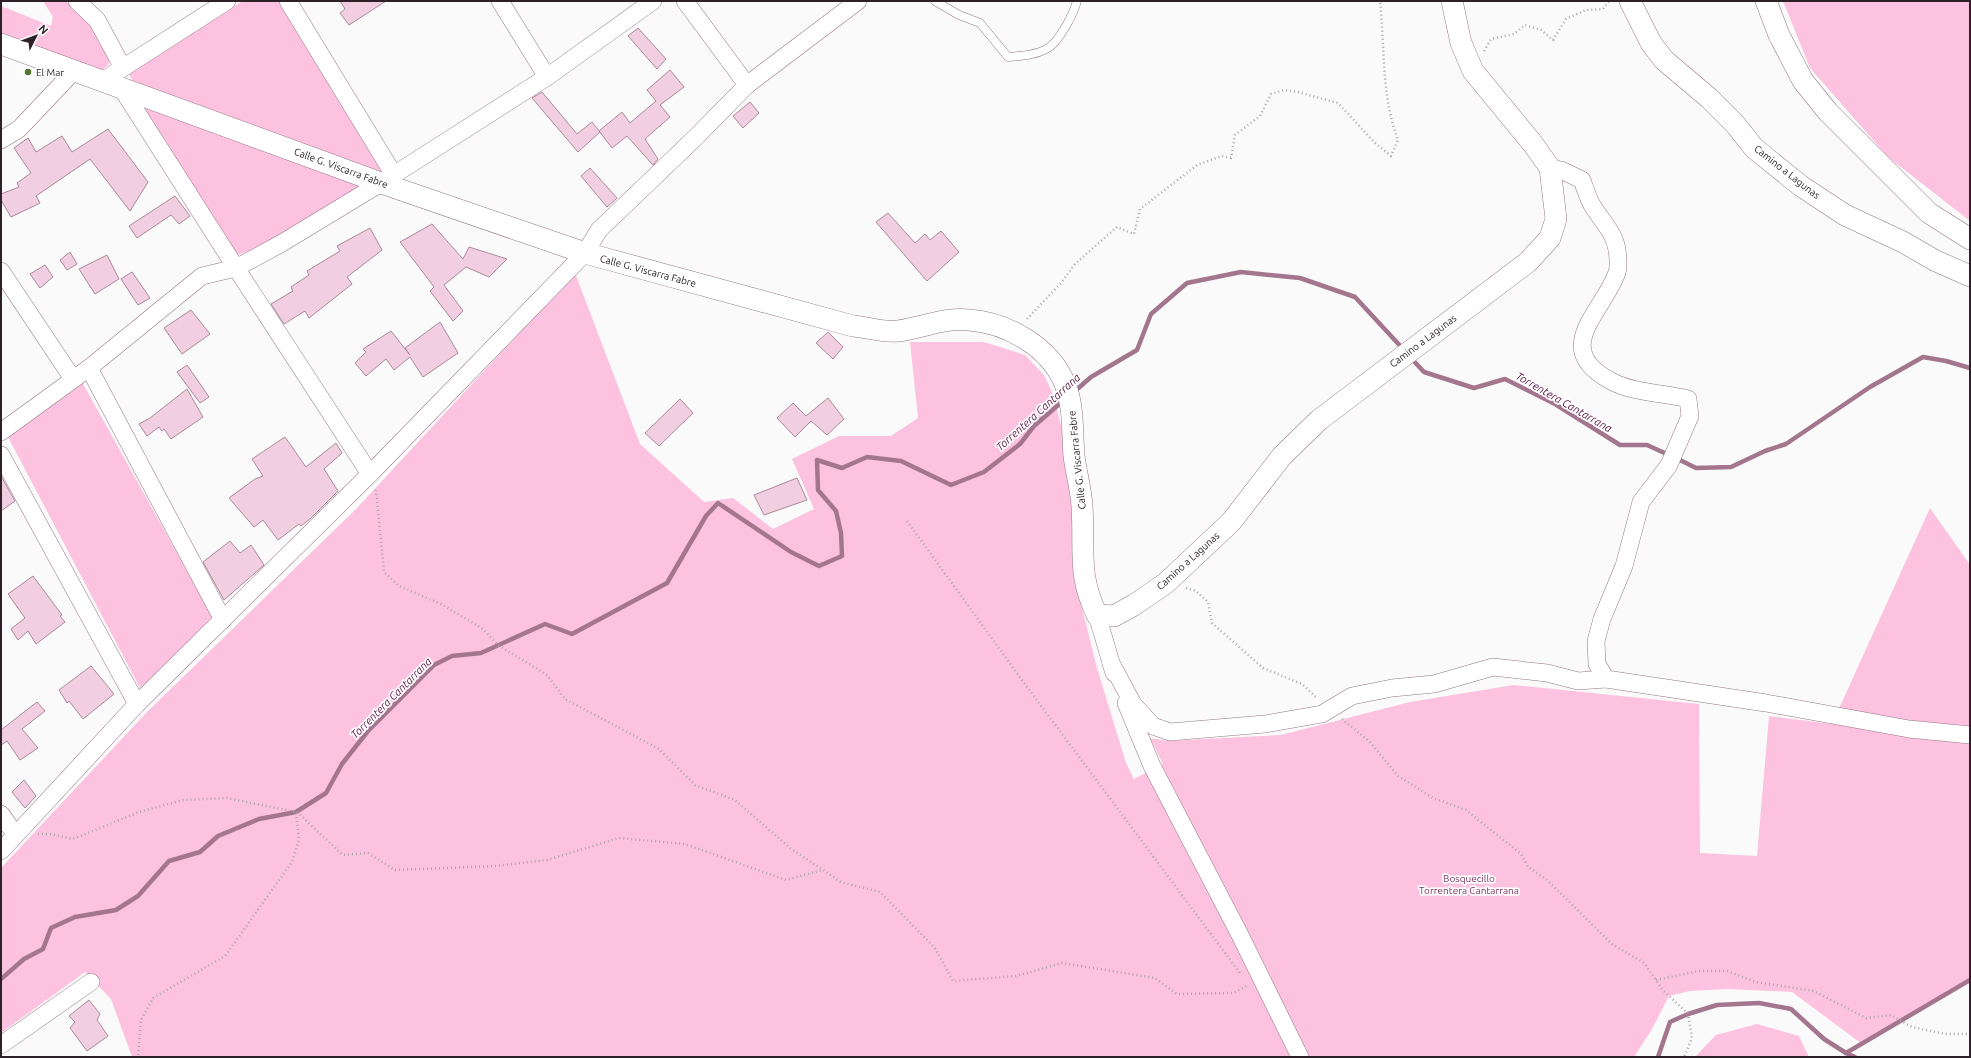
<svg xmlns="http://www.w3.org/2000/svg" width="1971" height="1058" viewBox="0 0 1971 1058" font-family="Ubuntu,sans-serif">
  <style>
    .green { fill: #fcc2e0 }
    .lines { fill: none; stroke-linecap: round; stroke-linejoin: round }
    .stream { stroke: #a3768d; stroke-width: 4.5 }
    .building { fill: #f2cfe0; stroke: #aa899a }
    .service-casing { stroke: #967686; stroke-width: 9 }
    .minor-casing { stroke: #967686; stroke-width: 18 }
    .tertiary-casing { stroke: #967686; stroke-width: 22 }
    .path { stroke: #aba6a8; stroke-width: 2.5; stroke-dasharray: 1 3; stroke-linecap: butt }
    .service { stroke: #fff; stroke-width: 8 }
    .minor { stroke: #fff; stroke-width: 17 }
    .tertiary { stroke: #fff; stroke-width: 21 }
    .poi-dot { fill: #53742c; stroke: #fff; stroke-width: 1.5 }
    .labels { text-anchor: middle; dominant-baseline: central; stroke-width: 3.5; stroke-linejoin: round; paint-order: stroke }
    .poi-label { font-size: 10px; fill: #2d2027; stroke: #fff; text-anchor: start }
    .street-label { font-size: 10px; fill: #2d2027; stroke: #fff }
    .park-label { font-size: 10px; fill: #7a335c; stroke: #fff }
    .water-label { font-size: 11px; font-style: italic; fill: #5b1640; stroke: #fff }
  </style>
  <rect width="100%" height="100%" fill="#fafafa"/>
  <!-- green -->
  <g class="green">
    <path d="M43,1h23c17,16 44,38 43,63l-8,7 -100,-36v-29l50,20 2,-9z"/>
    <path d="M243,1h35l104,171 -249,-91 -7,-11z"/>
    <path d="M1783,1h187v220l-82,-64 -78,-89z"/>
    <path d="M138,103l227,83 -80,53 -48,16z"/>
    <path d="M575,273l65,171 64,58 29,-4 40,31 41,-20 -22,-50 47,-23h52l27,-18 -8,-76h74l41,13 19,20 9,19 26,103 -1,95 19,76 29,95 8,16 29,-15 -13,-26 18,3 113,-6 129,-33 104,-17 185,19 1,149 57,3 12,-140 63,8 98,-216 40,57v415l-108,64 -70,-52 -64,-3 -38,2 -21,5 -17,33 -18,28h-1502l-21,-58 -26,-27 -84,61v-165l146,-156 209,-203z"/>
    <path d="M82,382l131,236 -73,70 -132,-251z"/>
    <path d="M1757,1024l42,12 10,21h-114l21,-22z"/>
  </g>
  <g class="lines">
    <!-- stream -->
    <g class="stream">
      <path d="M1410,357l14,15 50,16 31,-9 50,25 65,41h27l22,10"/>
      <path d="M1074,392l17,-15 46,-27 14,-36 36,-31 54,-11 59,6 55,19 49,53"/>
      <path d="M1676,458l20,10 35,-1 34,-16 21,-7 84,-57 53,-30 23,4 24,7"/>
      <path d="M1,979l23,-20 19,-10 8,-21 24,-11 41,-7 22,-14 31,-35 31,-9 18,-16 41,-17 37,-7 30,-19 16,-29 26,-33 66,-66 18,-9 29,-3 64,-29 27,10 95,-51 39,-67 12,-13 73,49 28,14 23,-10 -1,-23 -5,-22 -18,-21 -1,-30 25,8 25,-11 34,4 50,24 33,-13 36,-28 14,-18 30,-26"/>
      <path d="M1846,1053l124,-73"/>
      <path d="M1658,1057l12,-35 18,-8 29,-9 42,-2 32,6 33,30 22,14 9,4"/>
    </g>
  </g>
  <!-- building -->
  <g class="building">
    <path d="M340,1h46l-37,24 -9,-12 5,-4z"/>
    <path d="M638,28l28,31 -9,10 -29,-33z"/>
    <path d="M670,70l14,17 -24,18 10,12 -25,22 13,20 -5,6 -26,-29 -15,12 -13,-17 23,-19 8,11 26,-22 -9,-11z"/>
    <path d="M542,92l35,42 15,-12 8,10 -22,20 -46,-54z"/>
    <path d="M750,102l9,11 -16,15 -10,-12z"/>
    <path d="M108,129l40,53 -18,29 -40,-52 -54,37 4,7 -29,14 -10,-17v-6l18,-7 -2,-4 14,-10 -17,-25 14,-10 8,14 26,-16 10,16z"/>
    <path d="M590,168l27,30 -10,9 -26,-31z"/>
    <path d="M175,196l15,20 -11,8 -8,-9 -34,23 -8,-12z"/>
    <path d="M888,213l27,30 10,-9 5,6 11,-9 18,21 -32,29 -51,-59z"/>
    <path d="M432,224l31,35 6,-12 38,12 -18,18 -23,-10 -22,18 19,26 -10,10 -23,-30 4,-4 -34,-45z"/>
    <path d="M370,228l12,22 -35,27 5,7 -43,34 -4,-7 -21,13 -13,-20 22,-13 -2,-4 18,-12 -2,-4 33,-20 -3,-5z"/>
    <path d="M70,252l7,12 -10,6 -7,-10z"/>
    <path d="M107,255l12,24 -24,15 -16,-25z"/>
    <path d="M45,265l8,12 -13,11 -10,-14z"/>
    <path d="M132,272l18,26 -12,7 -17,-26z"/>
    <path d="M191,310l19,24 -28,20 -18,-26z"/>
    <path d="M440,322l18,31 -35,24 -13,-20 -16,13 -8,-11 -20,17 -11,-13 11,-11 -3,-3 28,-18 19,24 -5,-7z"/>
    <path d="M828,332l15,15 -10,12 -17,-16z"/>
    <path d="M187,365l22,32 -9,6 -23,-31z"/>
    <path d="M187,389l16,28 -32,22 -7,-10 -2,2 -3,-4 -12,9 -8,-12 11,-6z"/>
    <path d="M828,398l16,21 -17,16 -16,-14 -16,16 -18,-19 16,-15 13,13z"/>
    <path d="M680,399l13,14 -34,33 -14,-13z"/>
    <path d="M285,437l21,30 30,-24 6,10 -18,16 14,22 -27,27 -10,8 -2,-2 -21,16 -15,-20 -9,7 -25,-29 26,-19 8,-3 -11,-17z"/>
    <path d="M1,476l14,25 -14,10z"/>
    <path d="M797,478l10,22 -43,15 -10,-20z"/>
    <path d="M230,541l10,12 11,-8 13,20 -40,35 -21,-38z"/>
    <path d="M33,576l29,39 -2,1 5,6 -29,22 -8,-13 -10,9 -7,-11 14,-11 -17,-24z"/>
    <path d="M91,666l23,28 -31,25 -14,-18 -2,2 -8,-13z"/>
    <path d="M37,702l8,9 -23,18 16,19 -18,12 -13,-19 -6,4v-15z"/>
    <path d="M24,780l12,16 -11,12 -13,-16z"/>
    <path d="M89,1000l11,14 -3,6 11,16 -21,15 -17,-23 5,-6 -6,-6z"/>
  </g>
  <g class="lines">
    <!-- service casing -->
    <g class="service-casing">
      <path id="service" d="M935,1l24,14 21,8 28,34c13,-1 29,-2 40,-9 11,-6 26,-35 29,-47"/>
    </g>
    <!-- minor casing -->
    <g class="minor-casing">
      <g id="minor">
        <path d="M77,1l20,19 26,48"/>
        <path d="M288,1l106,174"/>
        <path d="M500,1l47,76"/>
        <path d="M685,1l62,84"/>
        <path d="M101,82l126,-81"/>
        <path d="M122,89l114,179 134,206"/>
        <path d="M1,140l18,-11 55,-58"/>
        <path d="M1550,168l11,2 21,10c3,8 6,18 10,25 9,15 23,28 25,45 1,7 2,19 -1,25 -15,39 -65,74 -5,106 22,12 53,12 77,18l2,17 -21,49 -28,37 -17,64 -22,53 -6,22 1,23 9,15 160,24 143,26 61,6"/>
        <path d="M1,271l72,108"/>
        <path d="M89,368l134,252"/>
        <path d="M1,432l88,-64 113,-92 34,-8 46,-25 99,-60 166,-106 106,-76"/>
        <path d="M1,455l136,249"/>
        <path d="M1097,615l17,58"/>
        <path d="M1111,663l22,41 20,22 17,6 95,-8 57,-10 30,-18 40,-8 42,-4 59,-17 54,6 31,8 28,-2"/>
        <path d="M1126,703l26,63 88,169 60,122"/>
        <path d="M1,814l14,20"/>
        <path d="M1,851l136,-147 233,-230 215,-221 14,-23 97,-93 51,-52 111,-84"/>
        <path d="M1,1045l90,-63"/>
      </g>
    </g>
    <!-- tertiary casing -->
    <g class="tertiary-casing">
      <g id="tertiary">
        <path d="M1630,1l21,42 13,17 45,38 26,26 19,24 47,38 44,29 58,27 33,19 34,15"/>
        <path d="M1766,1l13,34 24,46 25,31 101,101 41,26"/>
        <path d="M1,44l380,139 204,70 268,73c14,1 31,7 45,5 23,-3 48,-14 71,-11 39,3 81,27 96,64 9,22 7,48 9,72 2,16 7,33 8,50 3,43 -5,68 15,109l17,1 20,-11 32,-22 65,-61 51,-66 37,-36 209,-158 22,-24 6,-19 -6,-51 -17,-24 -60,-73 -12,-28 -9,-42"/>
      </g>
    </g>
    <!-- path -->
    <g class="path">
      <path d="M1484,51l7,-12 23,-5 11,-9 16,5 12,10 13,-21 20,-9 17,-1 6,-8"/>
      <path d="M1027,319l34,-36 14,-19 42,-37 17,7 6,-25 57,-44 25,-9 9,2 4,-23 25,-19 11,-22 13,-4 14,2 40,11 37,40 16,13 7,-16c-17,-45 -13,-93 -18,-139"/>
      <path d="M376,490l8,82 15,14 42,18 42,25 15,16 49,30 18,24 94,50 36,36 40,15 55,48 51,34 39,10 55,56 18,33 63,-5 46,-13 93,15 22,16 56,-1 14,-7"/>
      <path d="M907,521l120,166 213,286"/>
      <path d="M1186,588l10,3 12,11 4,21 51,45 39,16 15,14"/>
      <path d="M1342,719l28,23 28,34 35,22 33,12 55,44 7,13 18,12 66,65 32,19 18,26 26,25 4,24 -8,19"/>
      <path d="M297,812l46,43 25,-2 27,17 99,-4 53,-6 72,-22 66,6 101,36 36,-10"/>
      <path d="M38,834h13l22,5 66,-27 44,-12 44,-2 69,14 3,28 -7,22 -67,94 -72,42 -12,22 -3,37"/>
      <path d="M1656,980l43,-9h28l29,11 58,9 52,27 25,-3 21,12 33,7h25"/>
    </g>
    <!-- service -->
    <use href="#service" class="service"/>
    <!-- minor -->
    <use href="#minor" class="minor"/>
    <!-- tertiary -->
    <use href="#tertiary" class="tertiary"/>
  </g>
  <!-- markers -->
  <circle class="poi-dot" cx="28" cy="72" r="4"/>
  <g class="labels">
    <!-- poi labels -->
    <g class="poi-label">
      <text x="36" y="72">El Mar</text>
    </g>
    <!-- street labels -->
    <g class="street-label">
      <text transform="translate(341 168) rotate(20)">Calle G. Viscarra Fabre</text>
      <text transform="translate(1787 172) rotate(38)">Camino a Lagunas</text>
      <text transform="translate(648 271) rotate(15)">Calle G. Viscarra Fabre</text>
      <text transform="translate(1423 341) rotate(-37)">Camino a Lagunas</text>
      <text transform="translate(1077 460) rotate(-96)">Calle G. Viscarra Fabre</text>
      <text transform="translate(1188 561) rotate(-42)">Camino a Lagunas</text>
    </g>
    <!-- park labels -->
    <g class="park-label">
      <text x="1469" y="878">Bosquecillo<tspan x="1469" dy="12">Torrentera Cantarrana</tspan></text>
    </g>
    <!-- water labels -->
    <g class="water-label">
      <text transform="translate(1564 402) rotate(30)">Torrentera Cantarrana</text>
      <text transform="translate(1038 412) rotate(-42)">Torrentera Cantarrana</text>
      <text transform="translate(391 698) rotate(-45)">Torrentera Cantarrana</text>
    </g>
  </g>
  <!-- border -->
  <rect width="1971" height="1058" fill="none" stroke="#2d2027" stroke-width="4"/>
  <!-- north arrow -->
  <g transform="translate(36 36) rotate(48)" stroke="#ffffff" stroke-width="3" paint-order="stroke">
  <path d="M0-3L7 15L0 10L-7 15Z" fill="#2d2027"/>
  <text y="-6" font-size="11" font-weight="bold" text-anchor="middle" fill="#2d2027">N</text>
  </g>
</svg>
